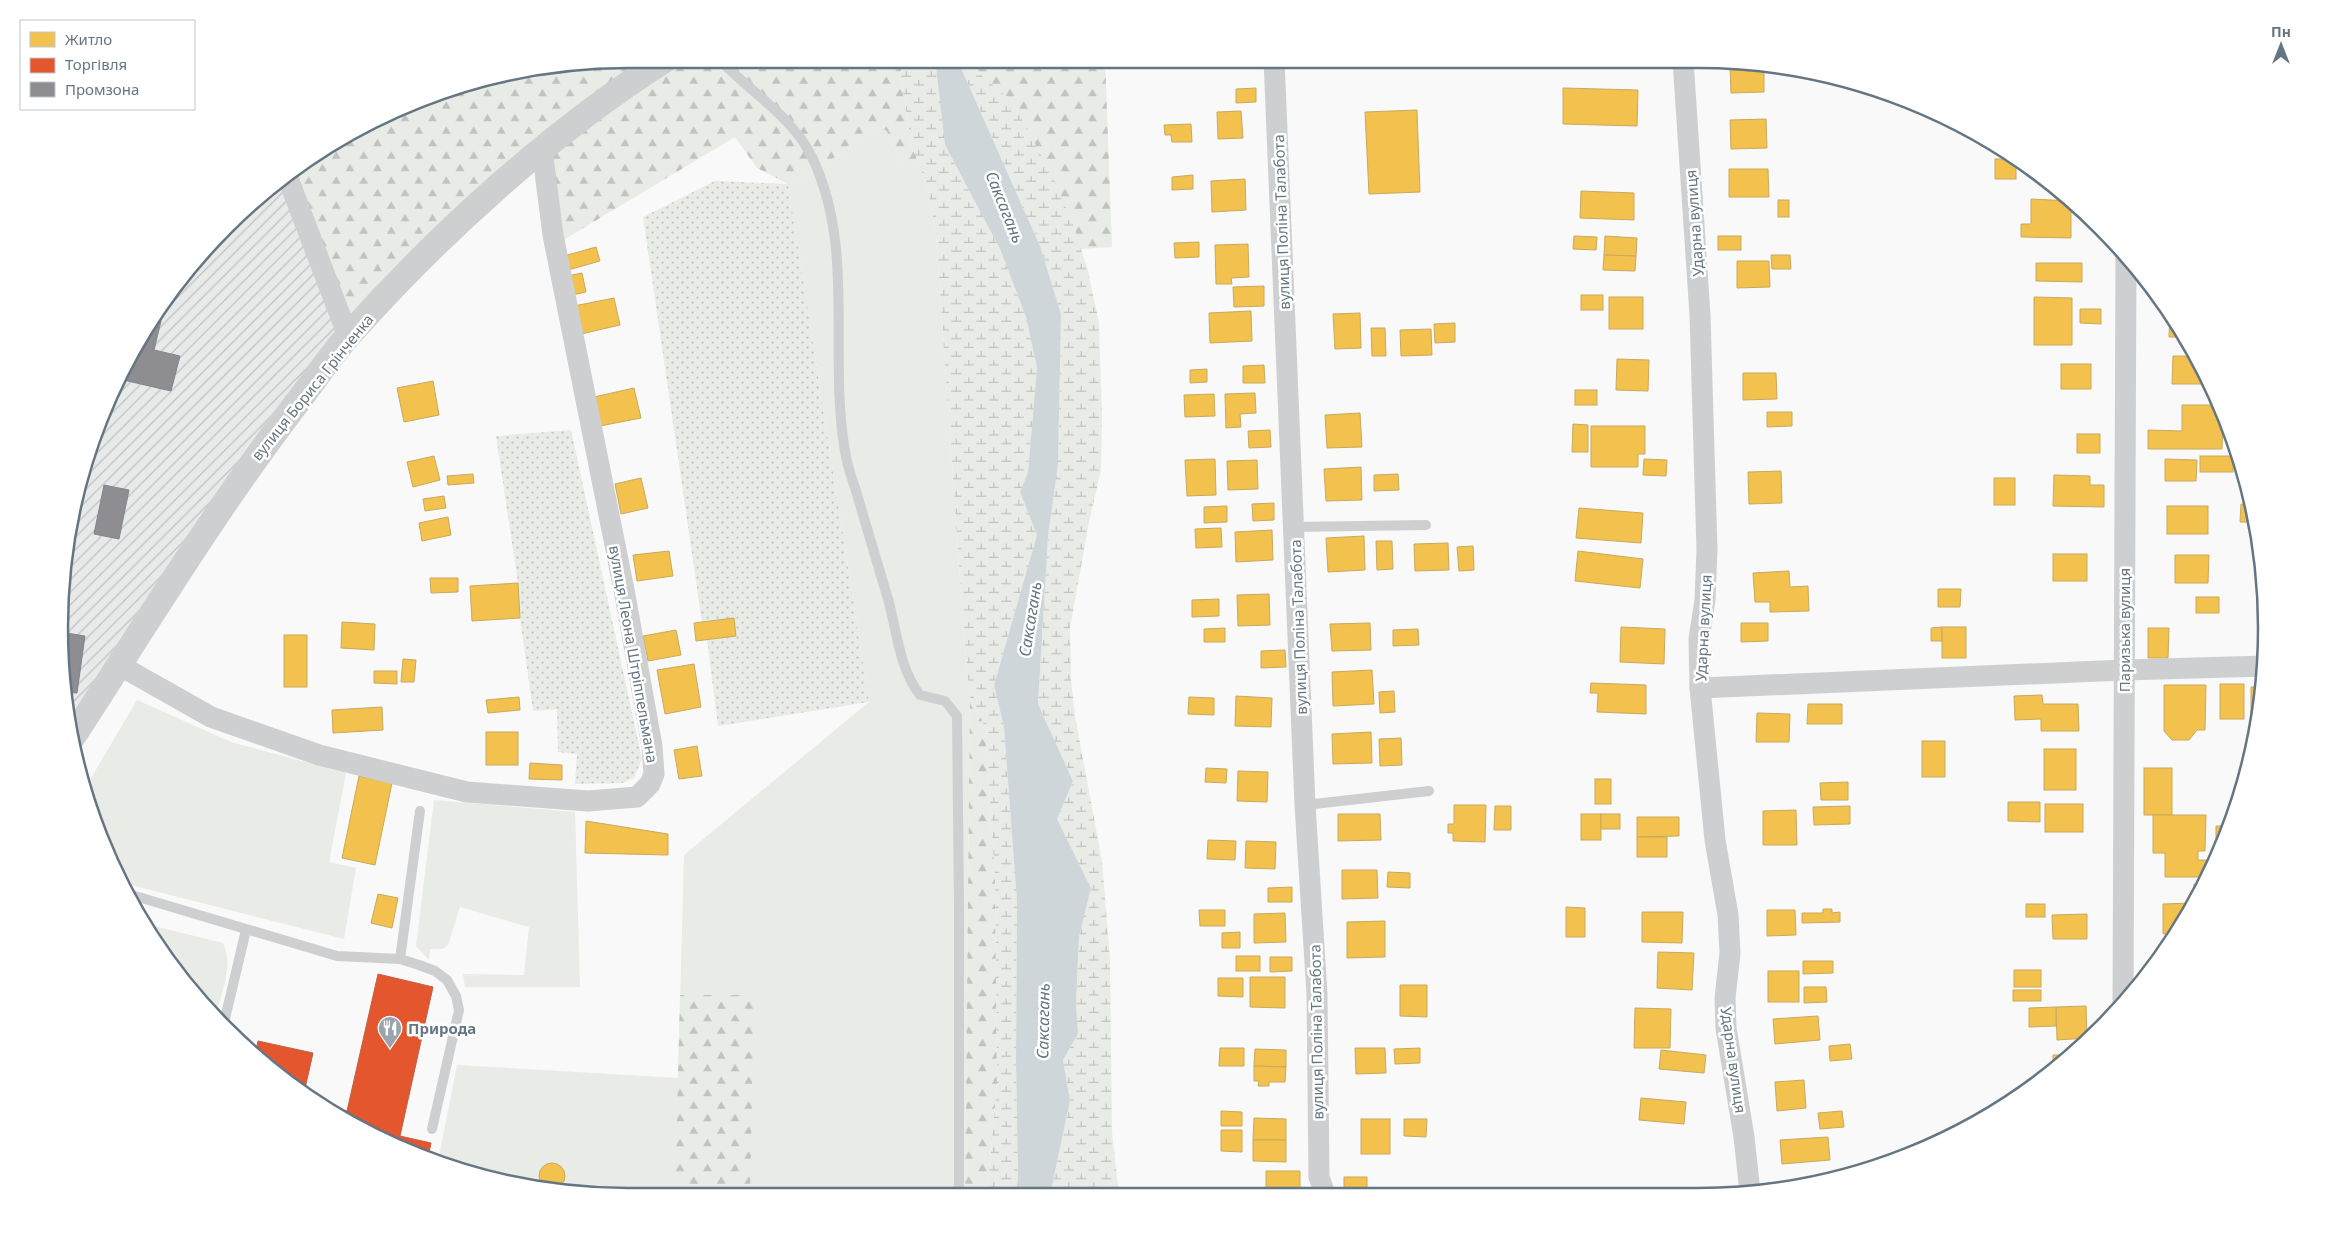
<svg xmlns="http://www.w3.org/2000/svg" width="2326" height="1256" viewBox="0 0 2326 1256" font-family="'Noto Sans',sans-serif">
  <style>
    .industrial { fill: url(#industrial-furrows) }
    .green { fill: #e8ebe6 }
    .forest { fill: url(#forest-firs) }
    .wetland { fill: url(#wetland-marsh) }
    .garden { fill: url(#garden-dots) }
    .water { fill: #ced6d9 }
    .homes { fill: #f2c14e; stroke: #c8aa5e }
    .shops { fill: #e4572e; stroke: #be6048 }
    .industry { fill: #8d8d92; stroke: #81868e }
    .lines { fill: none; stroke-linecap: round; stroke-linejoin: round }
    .service { stroke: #cecfd0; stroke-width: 10 }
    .minor { stroke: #cecfd0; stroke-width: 21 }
    .tertiary { stroke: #cecfd0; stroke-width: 26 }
    .labels { text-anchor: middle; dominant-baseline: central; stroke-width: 5; stroke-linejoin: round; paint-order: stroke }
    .street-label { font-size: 15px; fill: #657683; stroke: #fff }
    .poi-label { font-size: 15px; font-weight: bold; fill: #657683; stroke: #fff; text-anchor: start }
    .water-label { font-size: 16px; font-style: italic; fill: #60757c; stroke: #fff }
    .rim { fill: none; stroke: #657683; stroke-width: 2.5 }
  </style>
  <defs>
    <pattern id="industrial-furrows" width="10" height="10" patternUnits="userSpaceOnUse" patternTransform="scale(1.25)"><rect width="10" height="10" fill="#e8e9e9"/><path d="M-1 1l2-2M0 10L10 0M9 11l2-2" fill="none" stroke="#c0c1c2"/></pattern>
    <pattern id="forest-firs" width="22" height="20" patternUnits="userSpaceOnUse" patternTransform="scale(1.25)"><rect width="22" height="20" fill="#e8ebe6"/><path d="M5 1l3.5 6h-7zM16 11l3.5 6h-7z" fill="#c0c3c0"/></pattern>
    <pattern id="wetland-marsh" width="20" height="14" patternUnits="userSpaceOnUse" patternTransform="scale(1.25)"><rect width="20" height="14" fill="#e8ebe6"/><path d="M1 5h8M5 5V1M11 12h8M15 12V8" fill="none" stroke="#c0c3c0"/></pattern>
    <pattern id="garden-dots" width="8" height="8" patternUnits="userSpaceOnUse" patternTransform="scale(1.25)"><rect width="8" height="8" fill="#e8ebe6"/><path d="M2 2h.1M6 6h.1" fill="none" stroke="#c0c3c0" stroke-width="1.8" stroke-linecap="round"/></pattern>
  </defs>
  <rect width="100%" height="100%" fill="#f9f9f9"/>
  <!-- industrial -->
  <path class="industrial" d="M281,177l67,159 -276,402 -12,-72v-76l18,-109 24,-71 53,-98 45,-60z"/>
  <!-- green -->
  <g class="green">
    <path d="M886,130l15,30 17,2 10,27 8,46 28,401 6,61 -5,498 -374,1 -111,-18 -42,-16 19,-97 221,13 6,-223 185,-153 -81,-518 29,-15 24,-16 19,-19z"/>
    <path d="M137,700l94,42 115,31 -17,89 27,6 -12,71 -225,-57 -35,-92z"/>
    <path d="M434,800l141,12 5,175h-115l-2,-13 61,1 5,-48 -69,-20 -12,38 -5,4h-13l-1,11 -13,-14z"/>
    <path d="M142,923l81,20c11,23 -2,51 -8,75l-60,-74z"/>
  </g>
  <!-- forest -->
  <g class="forest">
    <path d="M628,59h277l-5,15 12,72 6,16 -17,-2 -15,-30 -26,4 -19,19 -24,16 -29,15 -31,-16 -22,-31 -180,108 -13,-95 -194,186 -62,-162 58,-39 101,-46 72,-19z"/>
    <path d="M962,59h143l7,188 -31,2 -10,-31 -58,-116z"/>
    <path d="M970,697l15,30 10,149 2,207 -10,112h-22z"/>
    <path d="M680,995h74l-4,201h-75z"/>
  </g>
  <!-- wetland -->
  <g class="wetland">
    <path d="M905,59h30l10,86 55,104 26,68 11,51 -9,104 -8,20 17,43 -43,150 10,42 13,175 -1,160 2,117 -3,16h-28l10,-112 -2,-207 -10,-149 -15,-30 -6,-61 -28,-401 -8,-46 -16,-43 -12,-72z"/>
    <path d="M957,59h5l51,43 34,64 24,52 17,53 11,52 3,89 -1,58 -12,52 -19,106 1,52 4,36 27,145 8,99 2,172 7,62 -69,1 20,-94 -7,-41 15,-26 -2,-30 3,-67 12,-49 -34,-69 16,-38 -35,-77 10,-167 10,-73 3,-150 -21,-68z"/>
  </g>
  <!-- garden -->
  <g class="garden">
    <path d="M715,181l73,3 81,518 -151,24 -11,-86 29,-4 -2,-17 -32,3 -59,-405z"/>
    <path d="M571,430l71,329 -8,19 -12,5 -47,1 2,-30 -19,-2 -1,-43 -24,2 -13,-93 -2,-35 -22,-147z"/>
  </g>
  <!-- water -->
  <path class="water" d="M935,59h22l83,187 21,68 -3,150 -10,73 -10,167 35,77 -16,38 34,69 -12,49 -3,67 2,30 -15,26 7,41 -20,94h-35l3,-16 -2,-117 1,-160 -13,-175 -10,-42 43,-150 -17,-43 8,-20 9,-104 -11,-51 -26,-68 -55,-104z"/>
  <!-- homes -->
  <g class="homes">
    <path d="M1158,59h29l1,2 -29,1z"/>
    <path d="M1204,59h33l1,5 -33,2z"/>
    <path d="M1709,60h26v1l-25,1z"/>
    <path d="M1730,65h34v27l-33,1z"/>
    <path d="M1256,88v14l-20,1v-14z"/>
    <path d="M1563,88l75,2 -1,36 -74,-2z"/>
    <path d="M1417,110l3,82 -51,2 -4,-82z"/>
    <path d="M1241,111l2,27 -25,1 -1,-27z"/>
    <path d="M1766,119l1,29 -36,1 -1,-29z"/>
    <path d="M1191,124l1,18h-20l-1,-7h-6l-1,-10z"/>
    <rect x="1995" y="159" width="21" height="20"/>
    <path d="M1729,169h39l1,28h-40z"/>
    <path d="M2040,174l5,3 9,8h-14z"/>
    <path d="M1193,175v14l-21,1v-13z"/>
    <path d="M1245,179l1,31 -34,2 -1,-31z"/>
    <path d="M1581,191l53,2v27l-54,-2z"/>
    <path d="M2031,199l40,2v37l-50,-1v-13h10z"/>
    <rect x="1778" y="200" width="11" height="17"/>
    <path d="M1574,236l23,1 -1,13 -23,-1z"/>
    <path d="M1605,236l32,2 -1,18 -32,-1z"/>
    <rect x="1718" y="236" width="23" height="14"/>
    <path d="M1199,242v15l-24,1 -1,-15z"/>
    <path d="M1248,244l1,33 -18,1 1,6h-16l-1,-39z"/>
    <path d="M596,247l4,14 -32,9 -4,-14z"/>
    <path d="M1604,255l32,1 -1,15 -32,-1z"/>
    <path d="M1771,255h19l1,14h-19z"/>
    <path d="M1737,261h32l1,26 -33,1z"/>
    <path d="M2036,263h46v19l-46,-1z"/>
    <path d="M582,273l4,19 -14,3 -5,-19z"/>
    <path d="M1264,286v20l-30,1 -1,-20z"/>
    <rect x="1581" y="295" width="22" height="15"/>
    <rect x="1609" y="297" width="34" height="32"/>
    <path d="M2034,297l38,1v47h-38z"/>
    <path d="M614,298l6,27 -39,9 -7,-28z"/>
    <path d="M2080,309h21v15l-21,-1z"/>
    <path d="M1251,311l1,30 -42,2 -1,-30z"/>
    <path d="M1360,313l1,35 -26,1 -2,-35z"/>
    <path d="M2170,313l12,18v6h-13z"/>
    <path d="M1455,323v19l-20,1 -1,-19z"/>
    <path d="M1371,328h14l1,28h-14z"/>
    <path d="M1431,329l1,26 -31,1 -1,-26z"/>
    <path d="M2186,336l5,8 1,1h-6z"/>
    <path d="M2173,356h24l5,13v15h-30z"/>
    <path d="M1617,359l32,1 -1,31 -32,-1z"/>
    <rect x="2061" y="364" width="30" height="25"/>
    <path d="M1264,365l1,18h-22v-17z"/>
    <path d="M1207,369v13l-17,1v-13z"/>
    <path d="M1743,373h33l1,26 -34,1z"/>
    <path d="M433,381l6,34 -35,7 -7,-34z"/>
    <path d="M2209,382l6,15h-6z"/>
    <path d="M634,388l7,30 -41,8 -6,-29z"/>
    <rect x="1575" y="390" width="22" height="15"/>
    <path d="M1255,393l1,20 -16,1 1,13 -15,1 -1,-34z"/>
    <path d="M1214,394l1,22 -30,1 -1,-22z"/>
    <path d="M2182,405h37l4,8 -1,36h-74v-19l34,1z"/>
    <path d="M1767,412h25v14l-25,1z"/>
    <path d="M1360,413l2,34 -35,1 -2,-33z"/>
    <path d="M1573,424l15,1v27h-16z"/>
    <path d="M1591,426h54v28h-7v13h-47z"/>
    <path d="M1270,430l1,17 -22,1 -1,-17z"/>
    <rect x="2077" y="434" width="23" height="19"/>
    <path d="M434,456l6,24 -27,7 -6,-25z"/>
    <rect x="2200" y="456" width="33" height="16"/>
    <path d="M1215,459l1,36 -29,1 -2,-36z"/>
    <path d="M1644,459l23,1 -1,16 -23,-1z"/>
    <path d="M2165,459l32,1 -1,21h-31z"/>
    <path d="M1257,460l1,29 -30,1 -1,-29z"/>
    <path d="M1361,467l1,33 -36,1 -2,-32z"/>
    <path d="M1781,471l1,32 -33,1 -1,-32z"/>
    <path d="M473,474l1,9 -26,2 -1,-9z"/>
    <path d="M1398,474l1,16 -25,1v-16z"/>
    <path d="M2054,475l36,1v9h14v22l-51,-1z"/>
    <path d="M641,478l7,30 -27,6 -6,-30z"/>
    <rect x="1994" y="478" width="21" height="27"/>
    <path d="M444,496l2,12 -21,3 -2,-12z"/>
    <path d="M1274,503v17l-21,1 -1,-17z"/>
    <path d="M2241,504l10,1 4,17h-15z"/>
    <path d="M1227,506v16l-23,1v-16z"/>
    <rect x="2167" y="506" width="41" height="28"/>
    <path d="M1579,508l64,5 -2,30 -65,-5z"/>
    <path d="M448,517l3,18 -29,6 -3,-18z"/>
    <path d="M1221,528l1,19 -26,1 -1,-19z"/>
    <path d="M1272,530l1,30 -37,2 -1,-30z"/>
    <path d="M1364,536l1,34 -37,2 -2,-34z"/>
    <path d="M1376,541h16l1,28 -16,1z"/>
    <path d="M1448,543l1,27 -34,1 -1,-27z"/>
    <path d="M1473,546l1,24 -15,1 -2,-24z"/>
    <path d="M669,551l4,25 -36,5 -4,-26z"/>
    <path d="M1578,551l65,8 -3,29 -65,-7z"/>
    <rect x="2053" y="554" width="34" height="27"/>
    <path d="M2175,555h34l-1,28h-33z"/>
    <path d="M1789,571l1,16 18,-1 1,25 -39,1v-10h-15l-2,-29z"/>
    <path d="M430,578h28v14l-27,1z"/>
    <path d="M518,583l2,35 -48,3 -2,-35z"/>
    <path d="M1938,589h23l-1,18h-22z"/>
    <path d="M1269,594l1,31 -32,1 -1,-31z"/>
    <rect x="2196" y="597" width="23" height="16"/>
    <path d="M1219,599v17l-27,1v-17z"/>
    <path d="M2263,613h1l1,31h-2z"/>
    <path d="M734,618l2,18 -40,5 -2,-18z"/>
    <path d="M342,622l33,2 -1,26 -33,-2z"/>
    <path d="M1370,623l1,27 -39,1 -2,-27z"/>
    <path d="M1741,623h27v18l-27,1z"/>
    <path d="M1621,627l44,2 -1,35 -44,-2z"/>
    <path d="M1942,627v14h-11v-13z"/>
    <rect x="1942" y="627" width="24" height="31"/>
    <path d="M1225,628v14h-21v-13z"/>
    <path d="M2148,628h21l-1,30h-20z"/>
    <path d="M1418,629l1,16 -26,1v-16z"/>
    <path d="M676,630l5,25 -33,6 -5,-25z"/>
    <rect x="284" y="635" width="23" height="52"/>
    <path d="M1285,650l1,17 -25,1v-17z"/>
    <path d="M403,659l13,1 -2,22h-13z"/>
    <path d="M694,664l7,43 -36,7 -8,-44z"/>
    <path d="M1372,670l2,34 -41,2 -1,-34z"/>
    <path d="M374,671h23v13l-23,-1z"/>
    <path d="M1591,683l55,2v29l-49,-2 1,-19h-8z"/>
    <rect x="2220" y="684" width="24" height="35"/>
    <path d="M2164,685h42l-1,45h-8l-8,10h-17l-8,-9z"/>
    <path d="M2251,687h11l-6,39h-5z"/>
    <path d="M1394,691l1,21 -15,1 -1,-21z"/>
    <path d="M2042,695l1,9h35l1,27h-38v-12l-26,1 -1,-24z"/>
    <path d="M1236,696l36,2 -1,29 -36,-1z"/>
    <path d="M519,697l1,13 -32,3 -2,-13z"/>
    <path d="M1189,697l25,1v17l-26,-1z"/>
    <path d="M1808,704h34v20h-35z"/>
    <path d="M382,707l1,23 -50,3 -1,-23z"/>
    <path d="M1757,713l33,1 -1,28h-33z"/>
    <rect x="486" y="732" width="32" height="33"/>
    <path d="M1371,732l1,31 -39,1 -1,-30z"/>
    <path d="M1401,738l1,27 -22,1 -1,-27z"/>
    <rect x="1922" y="741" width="23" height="36"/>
    <path d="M697,746l5,30 -23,3 -5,-29z"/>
    <rect x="2044" y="749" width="32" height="41"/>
    <path d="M2247,750h5l-3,16h-2z"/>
    <path d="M530,763l32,2v15l-33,-1z"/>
    <path d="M1206,768l21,1 -1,14 -21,-1z"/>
    <rect x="2144" y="768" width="28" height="47"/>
    <path d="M1238,771l30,1 -1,30 -30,-1z"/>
    <path d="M359,776l33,7 -17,82 -33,-7z"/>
    <rect x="1595" y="779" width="16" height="25"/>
    <path d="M1848,782v18h-27l-1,-17z"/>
    <path d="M2008,802h32v20l-32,-1z"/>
    <rect x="2045" y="804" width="38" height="28"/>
    <path d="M1454,805h32l-1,37 -32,-1v-8h-5v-9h6z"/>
    <path d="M1495,806h16v24h-17z"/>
    <path d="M1850,806v18l-36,1 -1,-18z"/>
    <path d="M1796,810l1,35h-34v-34z"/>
    <path d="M1338,814h42l1,26 -43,1z"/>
    <rect x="1581" y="814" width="20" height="26"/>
    <rect x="1601" y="814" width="19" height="15"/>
    <path d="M2153,815h53l-1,36h-7v9h18l-7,17h-44v-24h-12z"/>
    <path d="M1637,817h42v19l-42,1z"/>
    <path d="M586,821l82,13v21l-83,-2z"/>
    <path d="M2216,826h13l-11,28h-2z"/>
    <rect x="1637" y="837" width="30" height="20"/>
    <path d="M1208,840l28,1 -1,19 -28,-1z"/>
    <path d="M1246,841l30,1 -1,27 -30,-1z"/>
    <path d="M1342,870h35l1,28 -36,1z"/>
    <path d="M1388,872l22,1v15l-23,-1z"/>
    <path d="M2194,884h12l-11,15h-1z"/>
    <path d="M1292,887v15h-24v-14z"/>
    <path d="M378,894l20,4 -6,30 -21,-5z"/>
    <path d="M2193,903l-20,31h-10v-30z"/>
    <rect x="2026" y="904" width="19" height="13"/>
    <path d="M1566,907l19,1v29h-19z"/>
    <path d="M1823,909h9v4l8,-1v10l-38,1v-10h21z"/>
    <path d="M1199,910h26v16h-25z"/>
    <path d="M1767,910h28l1,25 -29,1z"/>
    <path d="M1642,912h41l-1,31 -40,-1z"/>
    <path d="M1285,913l1,29 -32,1v-29z"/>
    <path d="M2087,914v25h-34l-1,-24z"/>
    <path d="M1385,921v36l-38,1v-36z"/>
    <path d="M1240,932v16h-18v-15z"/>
    <path d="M1658,952l36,1 -2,37 -35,-2z"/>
    <rect x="1236" y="956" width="24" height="15"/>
    <path d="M1270,957h22v14l-22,1z"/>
    <path d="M1803,961h30v12l-30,1z"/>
    <rect x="2014" y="970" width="27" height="17"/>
    <rect x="1768" y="971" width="31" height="31"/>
    <path d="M1250,977h35v31l-35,-1z"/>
    <path d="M1218,978h25v19l-25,-1z"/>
    <path d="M1400,985h27v32l-27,-1z"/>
    <path d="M1804,987h22l1,15 -23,1z"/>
    <rect x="2013" y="990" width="28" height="11"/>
    <path d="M2086,1006l1,32 -30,2 -1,-33z"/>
    <path d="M2056,1007v19l-27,1v-19z"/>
    <path d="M1635,1008l36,1 -1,39h-36z"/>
    <path d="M1818,1016l2,24 -45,4 -2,-25z"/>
    <path d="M1850,1044l2,15 -22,2 -1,-15z"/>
    <path d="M1220,1048h24v18h-25z"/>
    <path d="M1355,1048h30l1,25 -30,1z"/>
    <path d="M1420,1048v15l-25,1 -1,-15z"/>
    <path d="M1255,1049l31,1v17l-32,-1z"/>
    <path d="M1661,1050l45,5 -2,18 -45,-4z"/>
    <path d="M2053,1055h18l-18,17z"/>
    <path d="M1254,1066l32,1 -1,15h-16v4h-11l1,-5h-5z"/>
    <path d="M1804,1080l2,28 -29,3 -2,-29z"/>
    <path d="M1641,1098l45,4 -2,22 -45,-4z"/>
    <path d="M1221,1111l21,1v14h-21z"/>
    <path d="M1842,1111l2,16 -24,2 -2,-16z"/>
    <path d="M1254,1118l32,1v21h-33z"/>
    <rect x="1361" y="1119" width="29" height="35"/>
    <path d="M1404,1119h23l-1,18 -22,-1z"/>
    <path d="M1221,1130h21v22l-21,-1z"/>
    <path d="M1828,1137l2,23 -48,4 -2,-24z"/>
    <path d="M1253,1140h33v22l-33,-1z"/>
    <circle cx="552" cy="1176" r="13"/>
    <path d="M1266,1171h34v19l-34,-1z"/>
    <rect x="1344" y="1177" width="23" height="15"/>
  </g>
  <!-- shops -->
  <g class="shops">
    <path d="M378,974l55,13 -33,149 31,7 -3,15 -52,-20 -54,-33 25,6z"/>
    <path d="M258,1041l55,12 -9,40 -22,-13 -27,-24z"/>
  </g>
  <!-- industry -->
  <g class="industry">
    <path d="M151,319l10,2 -7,29 26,6 -9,35 -52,-12z"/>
    <path d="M104,485l25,5 -10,49 -25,-5z"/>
    <path d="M60,632l25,4 -8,57 -13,-1 -4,-26z"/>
  </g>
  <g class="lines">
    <!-- service -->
    <g class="service">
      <path d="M719,59c30,32 73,57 93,98 44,92 16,196 33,294 2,16 9,32 13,47 10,34 20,68 30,101 9,32 11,69 32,96l25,6 12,15 2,189v290"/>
      <path d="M1293,527l133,-2"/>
      <path d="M1305,805l124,-14"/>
      <path d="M125,893l212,63 63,3 19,6 16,6 12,9 9,16 3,14 -27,119"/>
      <path d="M400,959l20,-148"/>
      <path d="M223,1027l23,-97"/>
    </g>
    <!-- minor -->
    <g class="minor">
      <path d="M1274,59l31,746 12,189 2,183 6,17"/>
      <path d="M1683,60l17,255 7,235 -2,50 -6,39 1,49 15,152 13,75 2,38 -5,45 1,30 18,109 6,55"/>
      <path d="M286,173l62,163"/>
      <path d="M119,665l92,52 108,38 148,37 121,9 49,-4 13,-13 4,-10 -2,-28 -27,-151 -72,-360 -11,-86"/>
      <path d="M1700,688l424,-18 142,-4"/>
      <path d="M2123,1006l3,-753"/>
    </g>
    <!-- tertiary -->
    <path class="tertiary" d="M72,738c73,-112 143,-228 224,-334 18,-23 34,-48 53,-69 91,-102 202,-203 317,-276"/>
  </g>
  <!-- icons -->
  <defs>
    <g id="restaurant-pin" transform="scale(1.25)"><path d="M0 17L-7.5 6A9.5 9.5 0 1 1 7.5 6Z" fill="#99a4ac" stroke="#fff"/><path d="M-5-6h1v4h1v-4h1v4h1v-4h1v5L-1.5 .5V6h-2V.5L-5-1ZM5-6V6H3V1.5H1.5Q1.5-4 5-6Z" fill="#fff"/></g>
  </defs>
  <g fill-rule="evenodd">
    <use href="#restaurant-pin" x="390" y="1028"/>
  </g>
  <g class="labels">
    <!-- street labels -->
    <g class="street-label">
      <text transform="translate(1281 222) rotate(-92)">вулиця Поліна Талабота</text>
      <text transform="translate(1694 223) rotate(-94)">Ударна вулиця</text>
      <text transform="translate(312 387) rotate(-51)">вулиця Бориса Грінченка</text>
      <text transform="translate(1298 627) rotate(-92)">вулиця Поліна Талабота</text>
      <text transform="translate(1703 628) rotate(-87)">Ударна вулиця</text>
      <text transform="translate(2124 630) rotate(-90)">Паризька вулиця</text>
      <text transform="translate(634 654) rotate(80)">вулиця Леона Штріппельмана</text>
      <text transform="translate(1316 1032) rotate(-91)">вулиця Поліна Талабота</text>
      <text transform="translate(1734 1060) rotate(82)">Ударна вулиця</text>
    </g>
    <!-- poi labels -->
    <g class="poi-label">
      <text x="408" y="1028">Природа</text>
    </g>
    <!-- water labels -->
    <g class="water-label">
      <text transform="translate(1005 207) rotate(68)">Саксагань</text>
      <text transform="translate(1030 619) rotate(-81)">Саксагань</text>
      <text transform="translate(1043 1021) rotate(-89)">Саксагань</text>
    </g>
  </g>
  <!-- crop -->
  <path d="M0 0H2326V1256H0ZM628 68H1698A560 560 0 0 1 2258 628V628A560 560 0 0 1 1698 1188H628A560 560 0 0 1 68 628V628A560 560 0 0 1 628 68Z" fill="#fff" fill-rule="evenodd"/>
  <path class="rim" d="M628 68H1698A560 560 0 0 1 2258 628V628A560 560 0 0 1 1698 1188H628A560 560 0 0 1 68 628V628A560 560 0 0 1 628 68Z"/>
  <!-- legend -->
  <rect x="20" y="20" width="175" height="90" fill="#ffffff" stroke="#c1c8cd"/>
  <rect x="30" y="32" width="25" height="15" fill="#f2c14e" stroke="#c1c8cd"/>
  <text x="65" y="45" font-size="15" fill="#657683">Житло</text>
  <rect x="30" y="58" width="25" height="15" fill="#e4572e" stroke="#c1c8cd"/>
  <text x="65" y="70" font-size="15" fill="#657683">Торгівля</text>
  <rect x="30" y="82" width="25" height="15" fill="#8d8d92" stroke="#c1c8cd"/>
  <text x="65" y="95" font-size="15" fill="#657683">Промзона</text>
  <!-- north arrow -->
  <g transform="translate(2281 45)" stroke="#ffffff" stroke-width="4" paint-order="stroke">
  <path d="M0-4L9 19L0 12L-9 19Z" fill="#657683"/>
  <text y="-8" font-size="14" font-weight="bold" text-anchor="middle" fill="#657683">Пн</text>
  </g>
</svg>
